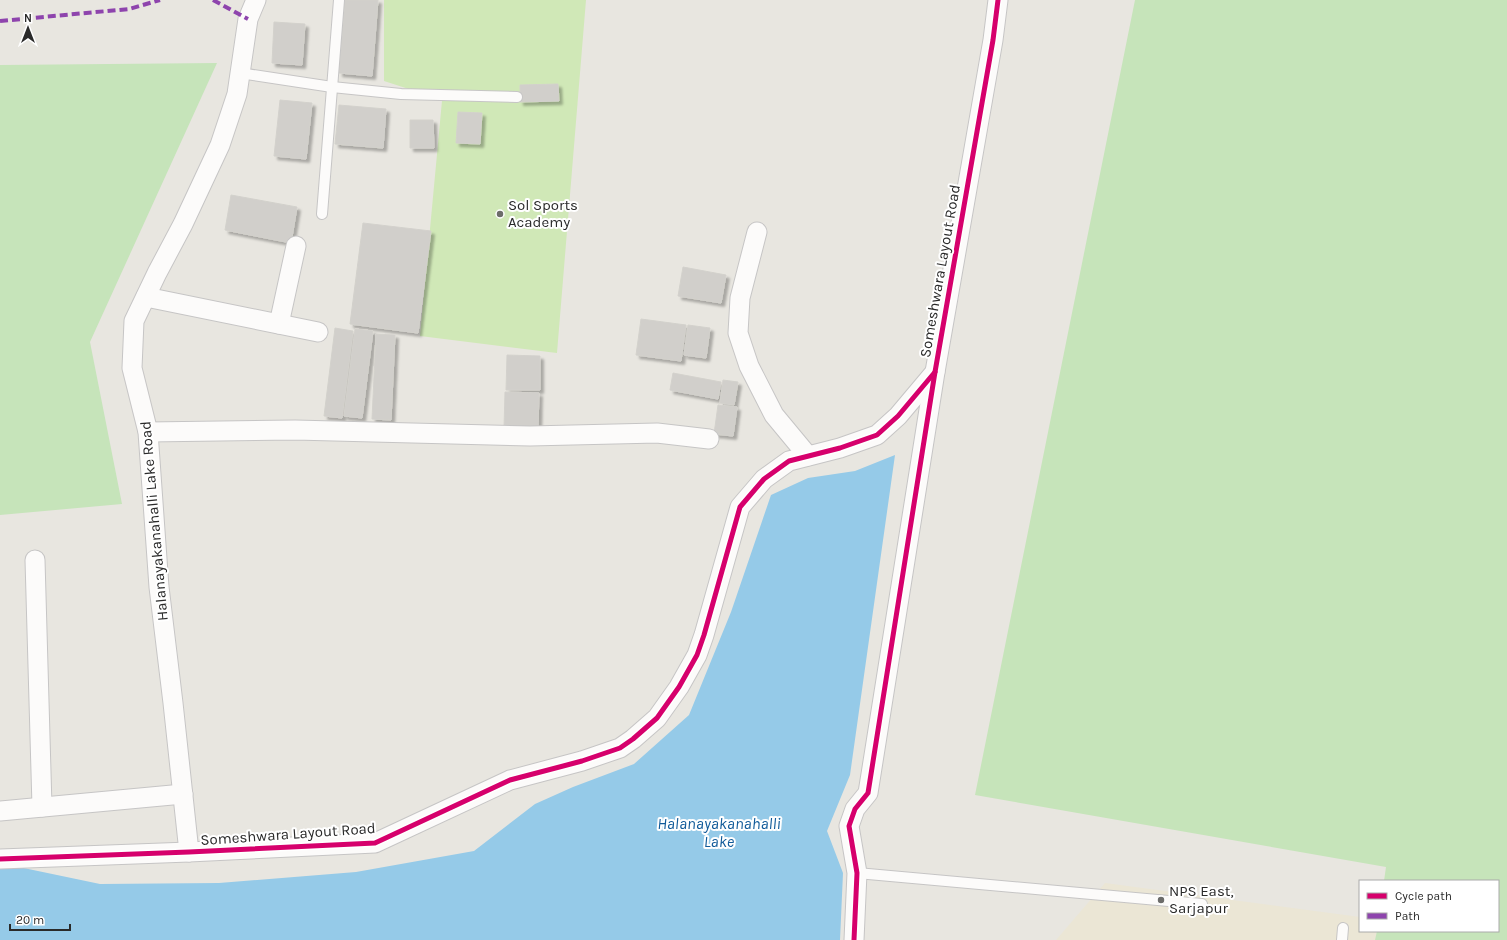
<svg xmlns="http://www.w3.org/2000/svg" width="1507" height="940" viewBox="0 0 1507 940" font-family="Karla,sans-serif">
  <style>
    .education { fill: #ebe6d5 }
    .green { fill: #c6e4ba }
    .pitch { fill: #d0e8b7 }
    .water { fill: #95cae8 }
    .building { fill: #d1cfcb; stroke: #d3d1cc; filter: url(#shadow) }
    .lines { fill: none; stroke-linecap: round; stroke-linejoin: round }
    .lane-casing { stroke: #c6c5c5; stroke-width: 12 }
    .street-casing { stroke: #c6c5c5; stroke-width: 21 }
    .lane { stroke: #fcfbfa; stroke-width: 10 }
    .street { stroke: #fcfbfa; stroke-width: 19 }
    .quiet { stroke: #8e44ad; stroke-width: 4; stroke-dasharray: 8 4; stroke-linecap: butt }
    .cycleway-casing { stroke: #fff; stroke-width: 8 }
    .cycleway { stroke: #d6006c; stroke-width: 5 }
    .poi-dot { fill: #6c6c6a; stroke: #fff; stroke-width: 1.5 }
    .labels { text-anchor: middle; dominant-baseline: central; stroke-width: 4; stroke-linejoin: round; paint-order: stroke }
    .poi-label { font-size: 15px; fill: #2a2a2a; stroke: #fff; text-anchor: start }
    .street-label { font-size: 15px; fill: #2a2a2a; stroke: #fff }
    .water-label { font-size: 16px; font-style: italic; fill: #105a99; stroke: #fff }
  </style>
  <defs>
    <filter id="shadow"><feDropShadow dx="3.5" dy="3.5" stdDeviation="1" flood-color="#0004"/></filter>
  </defs>
  <rect width="100%" height="100%" fill="#e8e6e0"/>
  <!-- education -->
  <path class="education" d="M1105,883l255,34v14h17l-2,9h-319z"/>
  <!-- green -->
  <g class="green">
    <path d="M1135,0h372v940h-132l2,-9h121v-50h-114l2,-14 -411,-72z"/>
    <path d="M217,63l-127,279 32,162 -122,11v-450z"/>
  </g>
  <!-- pitch -->
  <path class="pitch" d="M384,0h202l-29,353 -137,-17 23,-246 -25,2 -34,-11z"/>
  <!-- water -->
  <path class="water" d="M895,455l-45,320 -23,56 16,42 -3,67h-840v-73l14,-1 86,18 119,-1 137,-11 118,-21 61,-47 38,-17 61,-23 55,-49 42,-103 40,-117 37,-17 47,-7z"/>
  <!-- building -->
  <g class="building">
    <path d="M345,0h33l-6,76 -33,-3z"/>
    <path d="M274,22l31,2 -3,41 -30,-2z"/>
    <path d="M558,84l1,17 -39,1v-17z"/>
    <path d="M280,100l32,3 -6,56 -32,-3z"/>
    <path d="M339,105l47,4 -3,39 -48,-4z"/>
    <path d="M458,112l24,1 -2,31 -24,-1z"/>
    <path d="M410,120h23l1,28h-24z"/>
    <path d="M231,195l66,12 -6,36 -66,-13z"/>
    <path d="M363,223l68,8 -13,102 -68,-9z"/>
    <path d="M683,267l43,8 -5,28 -43,-7z"/>
    <path d="M641,319l45,6 -5,36 -45,-6z"/>
    <path d="M688,325l22,3 -4,30 -22,-3z"/>
    <path d="M335,328l18,3 -11,87 -18,-2z"/>
    <path d="M355,329l18,2 -11,87 -18,-2z"/>
    <path d="M376,334l19,1 -4,85 -19,-1z"/>
    <path d="M507,355l33,1v34h-34z"/>
    <path d="M673,373l48,9 -3,17 -48,-9z"/>
    <path d="M723,380l15,2 -4,23 -14,-2z"/>
    <path d="M505,392l34,1 -1,34h-34z"/>
    <path d="M718,405l19,2 -4,29 -19,-2z"/>
  </g>
  <g class="lines">
    <!-- lane casing -->
    <g class="lane-casing">
      <g id="lane">
        <path d="M240,73l92,14 69,7 116,3"/>
        <path d="M322,214l17,-214"/>
        <path d="M857,873l345,31"/>
        <path d="M1342,940l1,-12"/>
      </g>
    </g>
    <!-- street casing -->
    <g class="street-casing">
      <g id="street">
        <path d="M757,232l-17,66 -2,35 11,33 25,49 34,41"/>
        <path d="M146,297l172,35"/>
        <path d="M279,324l17,-78"/>
        <path d="M148,432l147,-2 235,6 127,-3 52,6"/>
        <path d="M35,560l7,247"/>
        <path d="M0,811l183,-17"/>
        <path d="M189,852l-16,-149 -14,-116 -11,-155 -16,-64 2,-47 23,-48 26,-49 37,-79 17,-51 11,-75 8,-19"/>
        <path d="M0,859l189,-7 186,-9 135,-63 72,-19 38,-13 13,-9 24,-21 22,-31 18,-32 7,-20 36,-128 24,-28 25,-18 51,-13 37,-13 21,-19 37,-44"/>
        <path d="M854,940l3,-67 -8,-47 6,-17 13,-16 67,-421 58,-332 5,-40"/>
      </g>
    </g>
    <!-- lane -->
    <use href="#lane" class="lane"/>
    <!-- street -->
    <use href="#street" class="street"/>
    <!-- quiet -->
    <g class="quiet">
      <path d="M213,0l35,19"/>
      <path d="M0,21l129,-12 31,-9"/>
    </g>
    <!-- cycleway casing -->
    <g class="cycleway-casing">
      <g id="cycleway">
        <path d="M0,859l189,-7 186,-9 135,-63 72,-19 38,-13 13,-9 24,-21 22,-31 18,-32 7,-20 36,-128 24,-28 25,-18 51,-13 37,-13 21,-19 37,-44"/>
        <path d="M854,940l3,-67 -8,-47 6,-17 13,-16 67,-421 58,-332 5,-40"/>
      </g>
    </g>
    <!-- cycleway -->
    <use href="#cycleway" class="cycleway"/>
  </g>
  <!-- markers -->
  <g class="poi-dot">
    <circle cx="500" cy="214" r="4"/>
    <circle cx="1161" cy="900" r="4"/>
  </g>
  <g class="labels">
    <!-- poi labels -->
    <g class="poi-label">
      <text x="508" y="205">Sol Sports<tspan x="508" dy="17">Academy</tspan></text>
      <text x="1169" y="891">NPS East,<tspan x="1169" dy="17">Sarjapur</tspan></text>
    </g>
    <!-- street labels -->
    <g class="street-label">
      <text transform="translate(940 271) rotate(-80)">Someshwara Layout Road</text>
      <text transform="translate(154 521) rotate(-95)">Halanayakanahalli Lake Road</text>
      <text transform="translate(288 834) rotate(-4)">Someshwara Layout Road</text>
    </g>
    <!-- water labels -->
    <g class="water-label">
      <text x="719" y="823">Halanayakanahalli<tspan x="719" dy="18">Lake</tspan></text>
    </g>
  </g>
  <!-- legend -->
  <rect x="1359" y="880" width="140" height="52" fill="#ffffff" stroke="#aaaaaa"/>
  <rect x="1367" y="893" width="20" height="6" fill="#d6006c" stroke="#aaaaaa"/>
  <text x="1395" y="900" font-size="12" fill="#2a2a2a">Cycle path</text>
  <rect x="1367" y="913" width="20" height="6" fill="#8e44ad" stroke="#aaaaaa"/>
  <text x="1395" y="920" font-size="12" fill="#2a2a2a">Path</text>
  <!-- north arrow -->
  <g transform="translate(28 28)" stroke="#ffffff" stroke-width="3" paint-order="stroke">
  <path d="M0-3L7 15L0 10L-7 15Z" fill="#2a2a2a"/>
  <text y="-6" font-size="11" font-weight="bold" text-anchor="middle" fill="#2a2a2a">N</text>
  </g>
  <!-- scale -->
  <path d="M10 924v6h60v-6" fill="none" stroke="#2a2a2a" stroke-width="2"/>
  <text x="16" y="924" font-size="12" fill="#2a2a2a" stroke="#ffffff" stroke-width="3" paint-order="stroke">20 m</text>
</svg>
